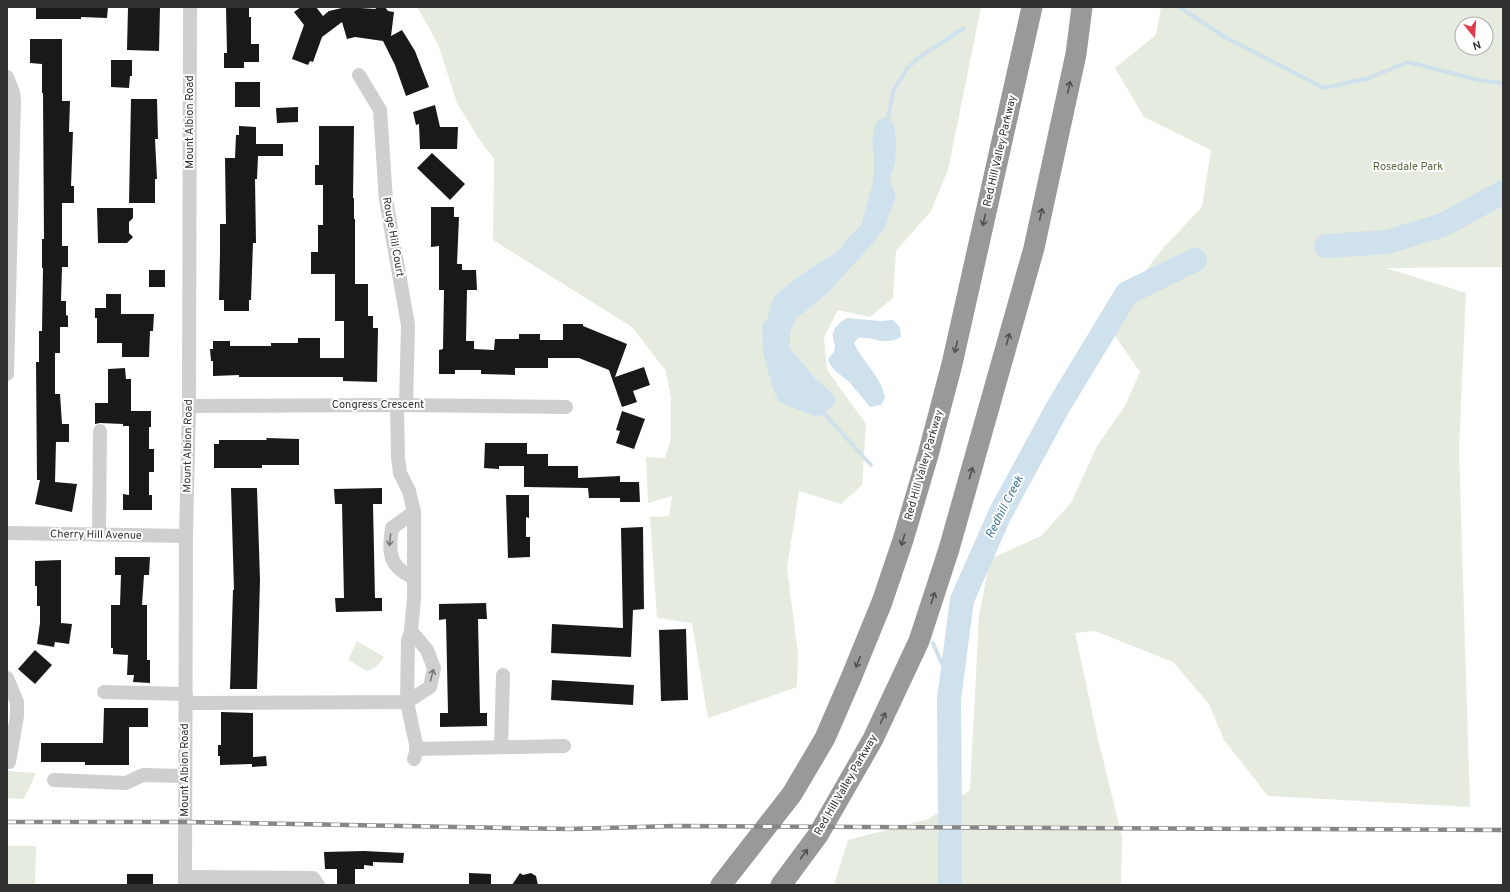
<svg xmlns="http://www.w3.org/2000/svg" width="1510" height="892" viewBox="0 0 1510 892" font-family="Overpass,sans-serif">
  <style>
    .green { fill: #e5ebde; fill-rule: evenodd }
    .water { fill: #cee1ec }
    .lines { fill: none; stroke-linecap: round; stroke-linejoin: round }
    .stream { stroke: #cee1ec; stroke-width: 4 }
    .river { stroke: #cee1ec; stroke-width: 24 }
    .building { fill: #191919 }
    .minor { stroke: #cfcfcf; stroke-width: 14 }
    .highway { stroke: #999; stroke-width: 21 }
    .rail-casing { stroke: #878787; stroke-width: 4.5 }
    .rail { stroke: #fff; stroke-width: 3; stroke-dasharray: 9; stroke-linecap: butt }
    .oneway { stroke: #515151 }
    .oneway2 { stroke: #797979 }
    .labels { text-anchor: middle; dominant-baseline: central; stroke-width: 4; stroke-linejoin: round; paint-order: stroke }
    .street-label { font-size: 11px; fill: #323232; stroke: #fff }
    .park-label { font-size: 11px; fill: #566d40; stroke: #fff }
    .water-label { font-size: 12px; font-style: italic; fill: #417592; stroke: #fff }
  </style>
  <rect width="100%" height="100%" fill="#fff"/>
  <!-- green -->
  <g class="green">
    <path d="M417,7h564l-33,163 -17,41 -35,40 -3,47 -23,19 -32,-7 -14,27 3,33 39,54 -4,61 -21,19 -42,-13 -12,77 11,86 -1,33 -89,31 -16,-95 -35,-5 -7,-101 19,-1 3,-20 -24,7 -2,-46 19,1 6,-20v-40l-5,-27 -34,-44 -139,-87 1,-81 -15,-20 -22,-36 -19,-59zM872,139l23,25 -5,14 6,19 -11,31 -10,13 -47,52 -31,25 -7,15v15l25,30 16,14 -14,25 -11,-5 -44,-87 6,-8 8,-23 30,-23 32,-20 9,-13 14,-13 12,-44 1,-20z"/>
    <path d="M1161,7h342v260l-117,1 80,25 -7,155 11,359 -202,-11 -44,-56 -15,-36 -36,-42 -78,-31 -20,2 22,102 25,102 -1,48h-287l14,-45 81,-21 41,-29 9,-174 11,-57 51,-23 30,-33 26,-57 28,-40 15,-34 -35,-51 60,-75 37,-39 9,-57 -67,-33 -29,-49 41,-33zM1462,24h24v24h-24z"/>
    <path d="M357,641l27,16c-5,8 -9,11 -17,14l-19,-11z"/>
    <path d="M7,771l29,2 -12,26 -17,-1z"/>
    <path d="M7,846h29l-1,39h-28z"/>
  </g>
  <!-- water -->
  <g class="water">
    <path d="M885,117l9,7 2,14 -1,26 -5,14 6,19 -11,31 -10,13 -47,52 -31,25 -7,15v15l25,30 16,14 5,7 -4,8 -15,10 -33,-13 -6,-4 -5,-11 -10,-36 -1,-28 6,-8 2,-10 6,-13 30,-23 32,-20 9,-13 14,-13 12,-44 1,-20 -2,-22 4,-17z"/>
    <path d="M847,318l33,3 13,-1 7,7 1,10c-17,10 -26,-1 -43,1l-4,5c9,20 27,32 31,55l-4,7 -11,2c-7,-9 -14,-17 -21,-25 -8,-8 -18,-11 -21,-23 2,-3 5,-5 6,-8 2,-6 0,-8 -1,-13 -2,-9 7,-16 14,-20z"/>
  </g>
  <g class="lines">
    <!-- stream -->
    <g class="stream">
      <path d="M1179,7l44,29 101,52 45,-10 39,-16 74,19 21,2"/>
      <path d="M887,124l6,-32 14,-24 14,-12 43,-28"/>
      <path d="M821,410l50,55"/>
      <path d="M933,643l18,42"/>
    </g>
    <!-- river -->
    <g class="river">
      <path d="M1326,246l61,-4 56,-17 60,-33"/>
      <path d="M950,819l-1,-120 13,-99 38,-86 58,-107 69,-114 68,-33"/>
      <path d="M950,836v49"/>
    </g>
  </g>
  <!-- building -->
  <g class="building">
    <path d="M36,7h72l-1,11 -26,-1v2h-45z"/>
    <path d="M128,7h32l-1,44 -32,-1z"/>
    <path d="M226,7h23v10h2v27h8v18h-15v6h-20v-15h3z"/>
    <path d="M301,7h15l7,9 6,-5 17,-4 29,2 3,-2h7l3,4 6,1 -3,24 11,-6 13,21 14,36 -23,9 -11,-31 -12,-24 -28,-4 -8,2 -5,-17 -20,15 -9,25 -3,-1 -2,4 -16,-6 12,-34 -10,-13z"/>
    <path d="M30,39h32v62h8l-1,31h4l-2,54h3v17h-12v43h6v21h-6l-1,34h5v14l2,1v11h-8v26h-5v41h5l2,30h7v18h-13l-1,40 22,2 -5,28 -37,-8 5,-24h-3l-1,-118h3v-31h3l1,-63h-1v-29h2l-1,-146h-1v-29l-12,-1z"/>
    <path d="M111,60h21v16h-2l-1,12 -18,-1z"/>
    <rect x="235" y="82" width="25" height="25"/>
    <path d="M131,99h26l1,40h-3l2,40h-2v24h-26z"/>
    <path d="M435,105l5,22h18l-1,22h-37l-1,-25 -3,1 -3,-13z"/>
    <path d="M298,107v15l-21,1 -1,-15z"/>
    <path d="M239,126l17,1v17h27v12h-25l-1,23h-2l1,64h-3l-2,57h-2v11h-25v-11h-5l1,-47v-29h6l-1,-66h10l1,-23h3z"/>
    <path d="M319,126h35l-1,72h1v21h1v65h13v32h5v12h5l-1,54 -34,-1v-4h-104v-2l-26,1v-15h-2l-1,-12h3v-8h17v5h41v-3h27v-5h22v20h24v-37h-9v-47h-24v-22h7v-27h5v-40h-8v-20h4z"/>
    <path d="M432,153l33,31 -15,16 -33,-32z"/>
    <path d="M431,207h23v10h5l-2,47h5v6h14l1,20h-10l-1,51h8v8l20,1 1,-11h24v-5h21v6h23v-16h20v2l44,18 -12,33 29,-10 6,18 -17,6 4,11 -15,5 -13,-37 -30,-12h-31v10h-33v7l-34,-1v-4h-26v4h-16v-24l4,-1 1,-59h-5v-44l-8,1z"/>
    <path d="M97,208h36v10l-4,4v11l4,4 -6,6h-29z"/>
    <rect x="149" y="270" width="16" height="17"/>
    <path d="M106,294h15v20h33l-1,17h-3l-1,26h-27v-14h-25v-25h-2v-10h11z"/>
    <path d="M125,368l1,11h5v32h20v16h-2v22h5v23h-5v23h3v15h-29v-16l6,1v-69h-6v-2l-23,-1 -5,1v-21h13v-34z"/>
    <path d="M622,411l23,8 -11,30 -18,-6 4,-12 -4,-1z"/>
    <path d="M266,438l33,1v26h-37v3h-48v-24h5v-4h48z"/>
    <path d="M485,443h42v11h21v12h30v12l42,-2v6h19l1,20h-20v-4h-31l-1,-10 -64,-1v-21h-25v3l-15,-1z"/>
    <path d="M231,488h26l3,92 -3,109h-27l3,-99h1z"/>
    <path d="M382,488v16h-9l2,94h7v13l-46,1 -1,-14h9l-2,-94h-7l-1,-15z"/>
    <path d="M506,495h23v23l-3,-1v20h4v20l-22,1z"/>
    <path d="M643,527l1,82 -11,1 -2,47 -80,-4 1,-29 71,4 -2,-100z"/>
    <path d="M115,557h35l-1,18h-5l-2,30h5v55h3v23l-17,-1 1,-7h-7l1,-20 -15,-1v-6h-2v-43h9l1,-30h-6z"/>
    <path d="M61,560v63l11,1 -3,20 -14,-2 -1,5 -17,-3 3,-21v-17h-3v-20h-2v-25z"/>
    <path d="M486,603l1,16h-9l2,94h7v13l-47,1v-14h8l-2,-94 -7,1v-16z"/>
    <path d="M686,629l2,71 -27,1 -2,-71z"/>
    <path d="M35,650l17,15 -17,19 -17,-15z"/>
    <path d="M552,680l82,5 -1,20 -82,-5z"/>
    <path d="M104,708h44v19h-19v38h-44v-3h-44v-19h62z"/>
    <path d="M221,712l32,1v44l13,-1 1,10 -15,1v-3l-32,1v-9h-2v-11h3z"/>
    <path d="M364,851l40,2 -1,10 -30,-1v4l-9,-1v4h-9v16h-18v-16h-12l-1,-17z"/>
    <path d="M469,873l22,1v11h-22z"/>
    <path d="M520,873l3,2 8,-2 5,3 2,9h-26z"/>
    <rect x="127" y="874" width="26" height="11"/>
  </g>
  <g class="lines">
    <!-- minor -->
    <g class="minor">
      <path d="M359,75l21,35 6,90 22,125 -2,80"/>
      <path d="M7,77l6,15 1,9 -7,273"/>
      <path d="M397,405l1,53 2,15 9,18 5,21v86l-3,33 -3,10 -1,61 10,47 -3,10"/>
      <path d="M189,406l208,-1 169,2"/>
      <path d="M414,512l-22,16c-4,25 -3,39 22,50"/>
      <path d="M7,533l179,3"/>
      <path d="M99,535l1,-104"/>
      <path d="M7,678l10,24v14l-8,46"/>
      <path d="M104,692l82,2"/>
      <path d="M186,703l221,-1 23,-15 4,-19 -7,-18 -16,-19"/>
      <path d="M501,747l2,-72"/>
      <path d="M416,749l148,-3"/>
      <path d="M54,780l72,3 17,-8 42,1"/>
      <path d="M185,877l128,1 5,7"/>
      <path d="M185,885l1,-349 3,-130 1,-399"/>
    </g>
    <!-- highway -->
    <g class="highway">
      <path d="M721,885l71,-91 33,-56 26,-60 31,-76 21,-62 25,-85 24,-91 80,-357"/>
      <path d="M781,885l37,-50 55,-96 46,-98 30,-92 85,-301 42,-194 6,-47"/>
    </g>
    <!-- rail casing -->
    <g class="rail-casing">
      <path id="rail" d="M7,822h178l384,7 106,-3 828,4"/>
    </g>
    <!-- rail -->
    <use href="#rail" class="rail"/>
  </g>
  <!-- one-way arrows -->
  <defs><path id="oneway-shaft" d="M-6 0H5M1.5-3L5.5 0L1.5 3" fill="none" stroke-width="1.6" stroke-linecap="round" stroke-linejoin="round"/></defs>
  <g class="oneway">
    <use href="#oneway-shaft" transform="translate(1069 87) rotate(-78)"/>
    <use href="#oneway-shaft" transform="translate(1041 214) rotate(-78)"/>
    <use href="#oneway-shaft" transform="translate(984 220) rotate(103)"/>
    <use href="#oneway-shaft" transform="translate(1008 339) rotate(-74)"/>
    <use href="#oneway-shaft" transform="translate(956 347) rotate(103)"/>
    <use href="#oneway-shaft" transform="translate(971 473) rotate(-74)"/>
    <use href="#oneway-shaft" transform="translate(903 540) rotate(107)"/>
    <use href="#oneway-shaft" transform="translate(933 598) rotate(-72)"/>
    <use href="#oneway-shaft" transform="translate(858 662) rotate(112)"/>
    <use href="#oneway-shaft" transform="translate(883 718) rotate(-65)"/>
    <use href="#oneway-shaft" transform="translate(804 854) rotate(-53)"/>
  </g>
  <g class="oneway2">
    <use href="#oneway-shaft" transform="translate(390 540) rotate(96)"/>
    <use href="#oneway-shaft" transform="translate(432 675) rotate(-76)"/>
  </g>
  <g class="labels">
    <!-- street labels -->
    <g class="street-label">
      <text transform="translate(190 122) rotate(-90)">Mount Albion Road</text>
      <text transform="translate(1000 151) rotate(-77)">Red Hill Valley Parkway</text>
      <text transform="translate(393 237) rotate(80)">Rouge Hill Court</text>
      <text x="378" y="405">Congress Crescent</text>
      <text transform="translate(188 446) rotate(-89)">Mount Albion Road</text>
      <text transform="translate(924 465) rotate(-74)">Red Hill Valley Parkway</text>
      <text transform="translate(96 535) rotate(1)">Cherry Hill Avenue</text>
      <text transform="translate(185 770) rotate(-90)">Mount Albion Road</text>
      <text transform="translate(846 785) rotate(-60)">Red Hill Valley Parkway</text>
    </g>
    <!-- park labels -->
    <g class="park-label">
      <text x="1408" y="167">Rosedale Park</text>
    </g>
    <!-- water labels -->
    <g class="water-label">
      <text transform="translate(1005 507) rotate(-63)">Redhill Creek</text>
    </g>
  </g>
  <!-- border -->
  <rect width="1510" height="892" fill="none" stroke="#323232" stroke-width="16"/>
  <!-- north arrow -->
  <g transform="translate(1474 36) rotate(163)"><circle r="19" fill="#ffffff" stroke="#adadad"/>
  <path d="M0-3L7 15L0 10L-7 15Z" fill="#df3d4d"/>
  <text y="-6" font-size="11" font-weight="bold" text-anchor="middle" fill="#323232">N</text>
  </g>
</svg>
